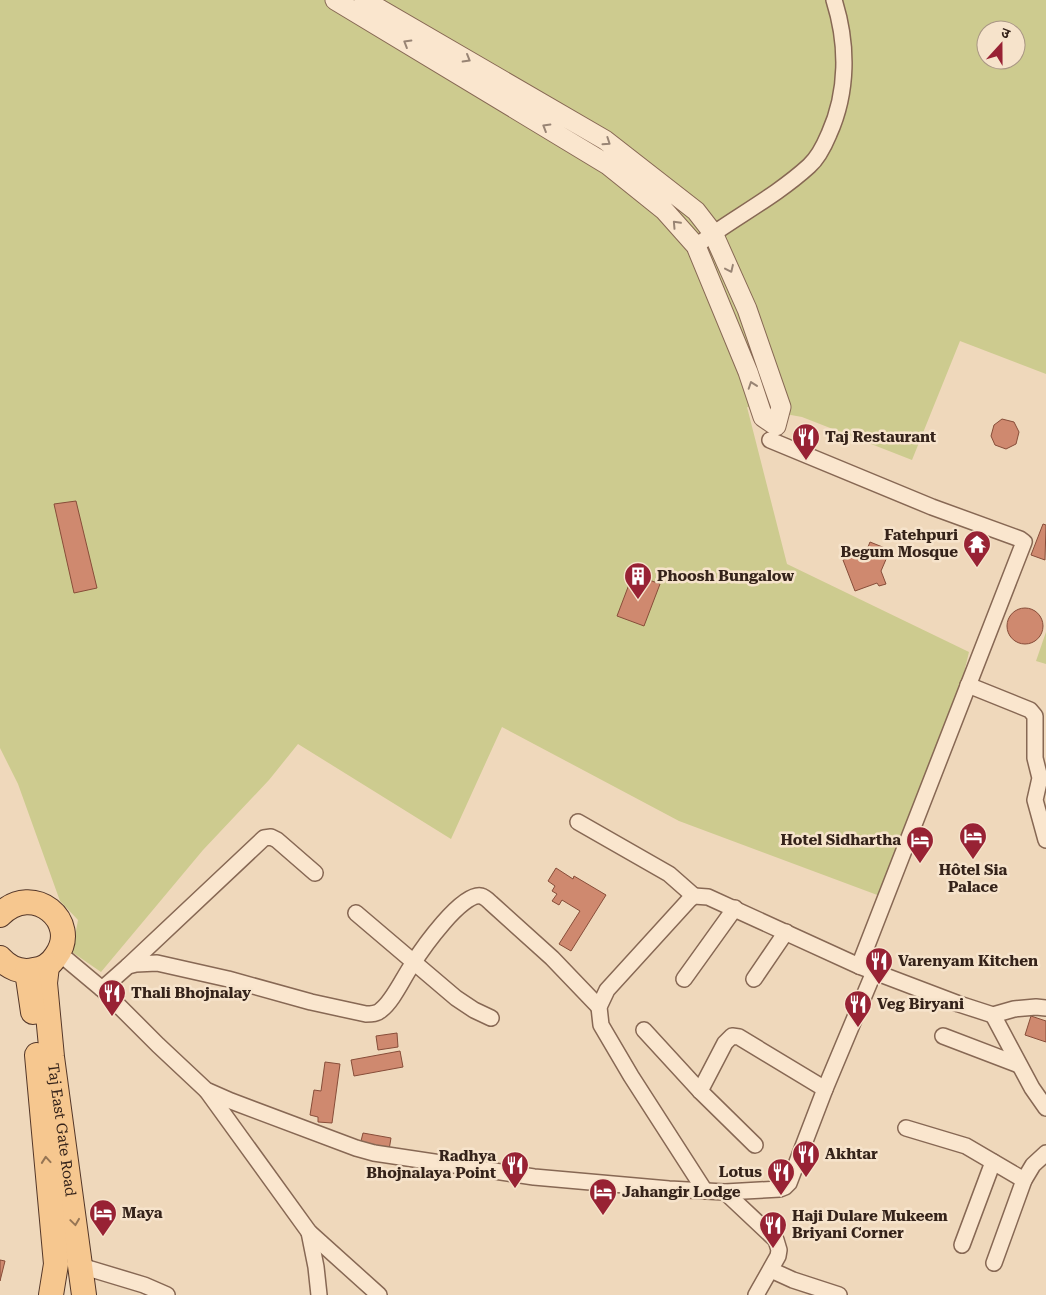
<svg xmlns="http://www.w3.org/2000/svg" width="1046" height="1295" viewBox="0 0 1046 1295" font-family="'Roboto Serif','Noto Sans Devanagari',serif">
  <style>
    .green { fill: #cdcb8f; fill-rule: evenodd }
    .building { fill: #cf896f; stroke: #874d39 }
    .lines { fill: none; stroke-linecap: round; stroke-linejoin: round }
    .minor-casing { stroke: #876854; stroke-width: 18 }
    .tertiary-casing { stroke: #876854; stroke-width: 21 }
    .primary-casing { stroke: #543729; stroke-width: 26 }
    .minor { stroke: #fae6ce; stroke-width: 15 }
    .tertiary { stroke: #fae6ce; stroke-width: 19 }
    .primary { stroke: #f6c78f; stroke-width: 24 }
    .oneway { stroke: #988474 }
    .oneway2 { stroke: #967554 }
    .labels { text-anchor: middle; dominant-baseline: central; stroke-width: 5; stroke-linejoin: round; paint-order: stroke }
    .poi-label { font-size: 15px; font-weight: bold; fill: #35231a; stroke: #f6e3cb; text-anchor: start }
    .street-label { font-size: 15px; fill: #35231a; stroke: #f6e3cb }
  </style>
  <rect width="100%" height="100%" fill="#efd8bb"/>
  <!-- green -->
  <g class="green">
    <path d="M0,0h1046v374l-86,-33 -48,119 -110,-43 -55,-10 40,157 182,88 -8,33 -81,211 -201,-75 -177,-94 -51,112 -153,-95 -29,36 -66,70 -102,122 -29,-20 6,-32 -18,-19 -42,-117 -18,-36zM986,30h30v30h-30z"/>
    <path d="M1046,632v32l-10,-3z"/>
  </g>
  <!-- building -->
  <g class="building">
    <path d="M1002,419l12,3 5,10 -3,12 -10,5 -11,-4 -4,-9 3,-11z"/>
    <path d="M76,501l21,87 -23,5 -20,-89z"/>
    <path d="M1043,524l3,1 -1,35 -14,-5z"/>
    <path d="M870,542l20,8 -9,21 5,13 -7,2 -2,-3 -22,8 -12,-31 23,-8z"/>
    <path d="M633,574l27,10 -16,42 -27,-10z"/>
    <circle cx="1025" cy="626" r="18"/>
    <path d="M556,868l17,11 1,-3 32,19 -35,56 -12,-7 21,-33 -18,-11 -3,5 -7,-4 5,-7 -5,-3 3,-5 -7,-5z"/>
    <path d="M1031,1016l15,5v21l-21,-7z"/>
    <path d="M397,1033l1,14 -20,3 -2,-14z"/>
    <path d="M400,1051l3,16 -49,9 -3,-16z"/>
    <path d="M325,1062l15,2 -8,59 -14,-1v-5l-8,-2 4,-25 7,1z"/>
    <path d="M363,1133l28,5 -2,12 -29,-5z"/>
    <path d="M0,1260l5,1 -5,20z"/>
  </g>
  <g class="lines">
    <!-- minor casing -->
    <g class="minor-casing">
      <g id="minor">
        <path d="M696,246c37,-28 79,-49 113,-80 9,-8 15,-20 20,-32 19,-42 19,-90 5,-134"/>
        <path d="M770,440l162,67 88,32 4,3 -165,424"/>
        <path d="M968,685l62,25 5,6v42l5,20 -5,22 11,40"/>
        <path d="M578,822l91,52 25,22"/>
        <path d="M356,913l100,85 18,12 17,8"/>
        <path d="M59,953l43,36 56,56 48,45 25,11 125,47 18,5 160,24 135,12 56,3 55,-3 5,-2 4,-4 36,-94 49,-117"/>
        <path d="M128,966l136,-128 7,-1 6,3 38,33"/>
        <path d="M684,979l51,-71"/>
        <path d="M754,979l32,-47"/>
        <path d="M102,989l26,-23 8,-2 21,-1 71,16 83,23 55,12c6,0 11,0 15,-4 12,-9 22,-32 31,-45 10,-16 50,-73 69,-69 4,1 7,4 10,7l61,55 47,49"/>
        <path d="M993,1015l39,73 14,20"/>
        <path d="M644,1030l56,61 55,54"/>
        <path d="M943,1036l76,29"/>
        <path d="M207,1091l102,141 70,63"/>
        <path d="M700,1091l25,-48 7,-7 7,1 86,52"/>
        <path d="M906,1128l60,18 58,34"/>
        <path d="M705,1191l-74,-115 -30,-51 -2,-18 8,-17 82,-90 5,-4 14,1 151,69 100,38 34,11 21,-6 22,-2 10,1"/>
        <path d="M725,1192l51,48 3,10 -1,6 -22,39"/>
        <path d="M309,1232l7,35 3,28"/>
        <path d="M962,1245l31,-83"/>
        <path d="M994,1263l30,-83 9,-15 13,-12"/>
        <path d="M81,1266l63,19 23,10"/>
        <path d="M771,1270l22,10 46,15"/>
      </g>
    </g>
    <!-- tertiary casing -->
    <g class="tertiary-casing">
      <path id="tertiary" d="M335,0l273,165 56,45 32,36 52,126 15,45 13,9 5,-19 -34,-98 -34,-76 -17,-22 -91,-71 -241,-140"/>
    </g>
    <!-- primary casing -->
    <g class="primary-casing">
      <g id="primary">
        <path d="M0,915c33,-34 81,7 56,41 -5,8 -13,13 -22,14 -13,3 -25,-2 -34,-12"/>
        <path id="s1" d="M47,966l-2,17 7,74 32,238"/>
        <path d="M27,971l6,41"/>
        <path d="M37,1055l19,209 -5,31"/>
      </g>
    </g>
    <!-- minor -->
    <use href="#minor" class="minor"/>
    <!-- tertiary -->
    <use href="#tertiary" class="tertiary"/>
    <!-- primary -->
    <use href="#primary" class="primary"/>
  </g>
  <!-- one-way arrows -->
  <defs><path id="oneway-chevron" d="M-2-3.5L2.5 0L-2 3.5" fill="none" stroke-width="1.6" stroke-linecap="round" stroke-linejoin="round" transform="scale(1.25)"/></defs>
  <g class="oneway">
    <use href="#oneway-chevron" transform="translate(407 43) rotate(-149)"/>
    <use href="#oneway-chevron" transform="translate(467 59) rotate(30)"/>
    <use href="#oneway-chevron" transform="translate(546 127) rotate(-149)"/>
    <use href="#oneway-chevron" transform="translate(607 142) rotate(34)"/>
    <use href="#oneway-chevron" transform="translate(676 224) rotate(-133)"/>
    <use href="#oneway-chevron" transform="translate(730 269) rotate(65)"/>
    <use href="#oneway-chevron" transform="translate(752 385) rotate(-109)"/>
  </g>
  <g class="oneway2">
    <use href="#oneway-chevron" transform="translate(46 1160) rotate(-95)"/>
    <use href="#oneway-chevron" transform="translate(75 1222) rotate(82)"/>
  </g>
  <!-- icons -->
  <defs>
    <g id="restaurant-pin" transform="scale(1.4375)"><path d="M0 17L-7.5 6A9.5 9.5 0 1 1 7.5 6Z" fill="#982234" stroke="#f6e3cb"/><path d="M-5-6h1v4h1v-4h1v4h1v-4h1v5L-1.5 .5V6h-2V.5L-5-1ZM5-6V6H3V1.5H1.5Q1.5-4 5-6Z" fill="#fff"/></g>
    <g id="temple-pin" transform="scale(1.4375)"><path d="M0 17L-7.5 6A9.5 9.5 0 1 1 7.5 6Z" fill="#982234" stroke="#f6e3cb"/><path d="M0-6L5-2H3V0L6.5 2.5H4V6H1.5V3h-3V6H-4V2.5H-6.5L-3 0V-2H-5Z" fill="#fff"/></g>
    <g id="building-pin" transform="scale(1.4375)"><path d="M0 17L-7.5 6A9.5 9.5 0 1 1 7.5 6Z" fill="#982234" stroke="#f6e3cb"/><path d="M-4-6H4V6H1V3H-1V6H-4ZM-2.5-4.3h1.7v1.8h-1.7ZM.8-4.3h1.7v1.8H.8ZM-2.5-1h1.7V.8h-1.7ZM.8-1h1.7V.8H.8Z" fill="#fff"/></g>
    <g id="hotel-pin" transform="scale(1.4375)"><path d="M0 17L-7.5 6A9.5 9.5 0 1 1 7.5 6Z" fill="#982234" stroke="#f6e3cb"/><path d="M-6-4.5h1.5V1H6V5H4.5V3h-9V5H-6ZM-4 0a1.8 1.8 0 1 1 3.6 0ZM.5 0V-2.5h3Q6-2.5 6 0Z" fill="#fff"/></g>
  </defs>
  <g fill-rule="evenodd">
    <use href="#restaurant-pin" x="806" y="437"/>
    <use href="#temple-pin" x="977" y="544"/>
    <use href="#building-pin" x="638" y="576"/>
    <use href="#hotel-pin" x="973" y="836"/>
    <use href="#hotel-pin" x="920" y="840"/>
    <use href="#restaurant-pin" x="879" y="961"/>
    <use href="#restaurant-pin" x="112" y="993"/>
    <use href="#restaurant-pin" x="858" y="1004"/>
    <use href="#restaurant-pin" x="806" y="1154"/>
    <use href="#restaurant-pin" x="515" y="1165"/>
    <use href="#restaurant-pin" x="781" y="1172"/>
    <use href="#hotel-pin" x="603" y="1192"/>
    <use href="#hotel-pin" x="103" y="1213"/>
    <use href="#restaurant-pin" x="773" y="1225"/>
  </g>
  <g class="labels">
    <!-- poi labels -->
    <g class="poi-label">
      <text x="825" y="437">Taj Restaurant</text>
      <text x="958" y="535" text-anchor="end">Fatehpuri<tspan x="958" dy="17">Begum Mosque</tspan></text>
      <text x="657" y="576">Phoosh Bungalow</text>
      <text x="901" y="840" text-anchor="end">Hotel Sidhartha</text>
      <text x="973" y="870" text-anchor="middle">Hôtel Sia<tspan x="973" dy="17">Palace</tspan></text>
      <text x="898" y="961">Varenyam Kitchen</text>
      <text x="131" y="993">Thali Bhojnalay</text>
      <text x="877" y="1004">Veg Biryani</text>
      <text x="825" y="1154">Akhtar</text>
      <text x="496" y="1156" text-anchor="end">Radhya<tspan x="496" dy="17">Bhojnalaya Point</tspan></text>
      <text x="762" y="1172" text-anchor="end">Lotus</text>
      <text x="622" y="1192">Jahangir Lodge</text>
      <text x="122" y="1213">Maya</text>
      <text x="792" y="1216">Haji Dulare Mukeem<tspan x="792" dy="17">Briyani Corner</tspan></text>
    </g>
    <!-- street labels -->
    <g class="street-label">
      <text stroke="none"><textPath href="#s1" startOffset="165">Taj East Gate Road</textPath></text>
    </g>
  </g>
  <!-- north arrow -->
  <g transform="translate(1001 45) rotate(21)"><circle r="24" fill="#f6e3cb" stroke="#a99684"/>
  <path d="M0-4L9 19L0 12L-9 19Z" fill="#982234"/>
  <text y="-8" font-size="14" font-weight="bold" text-anchor="middle" fill="#35231a">उ</text>
  </g>
</svg>
